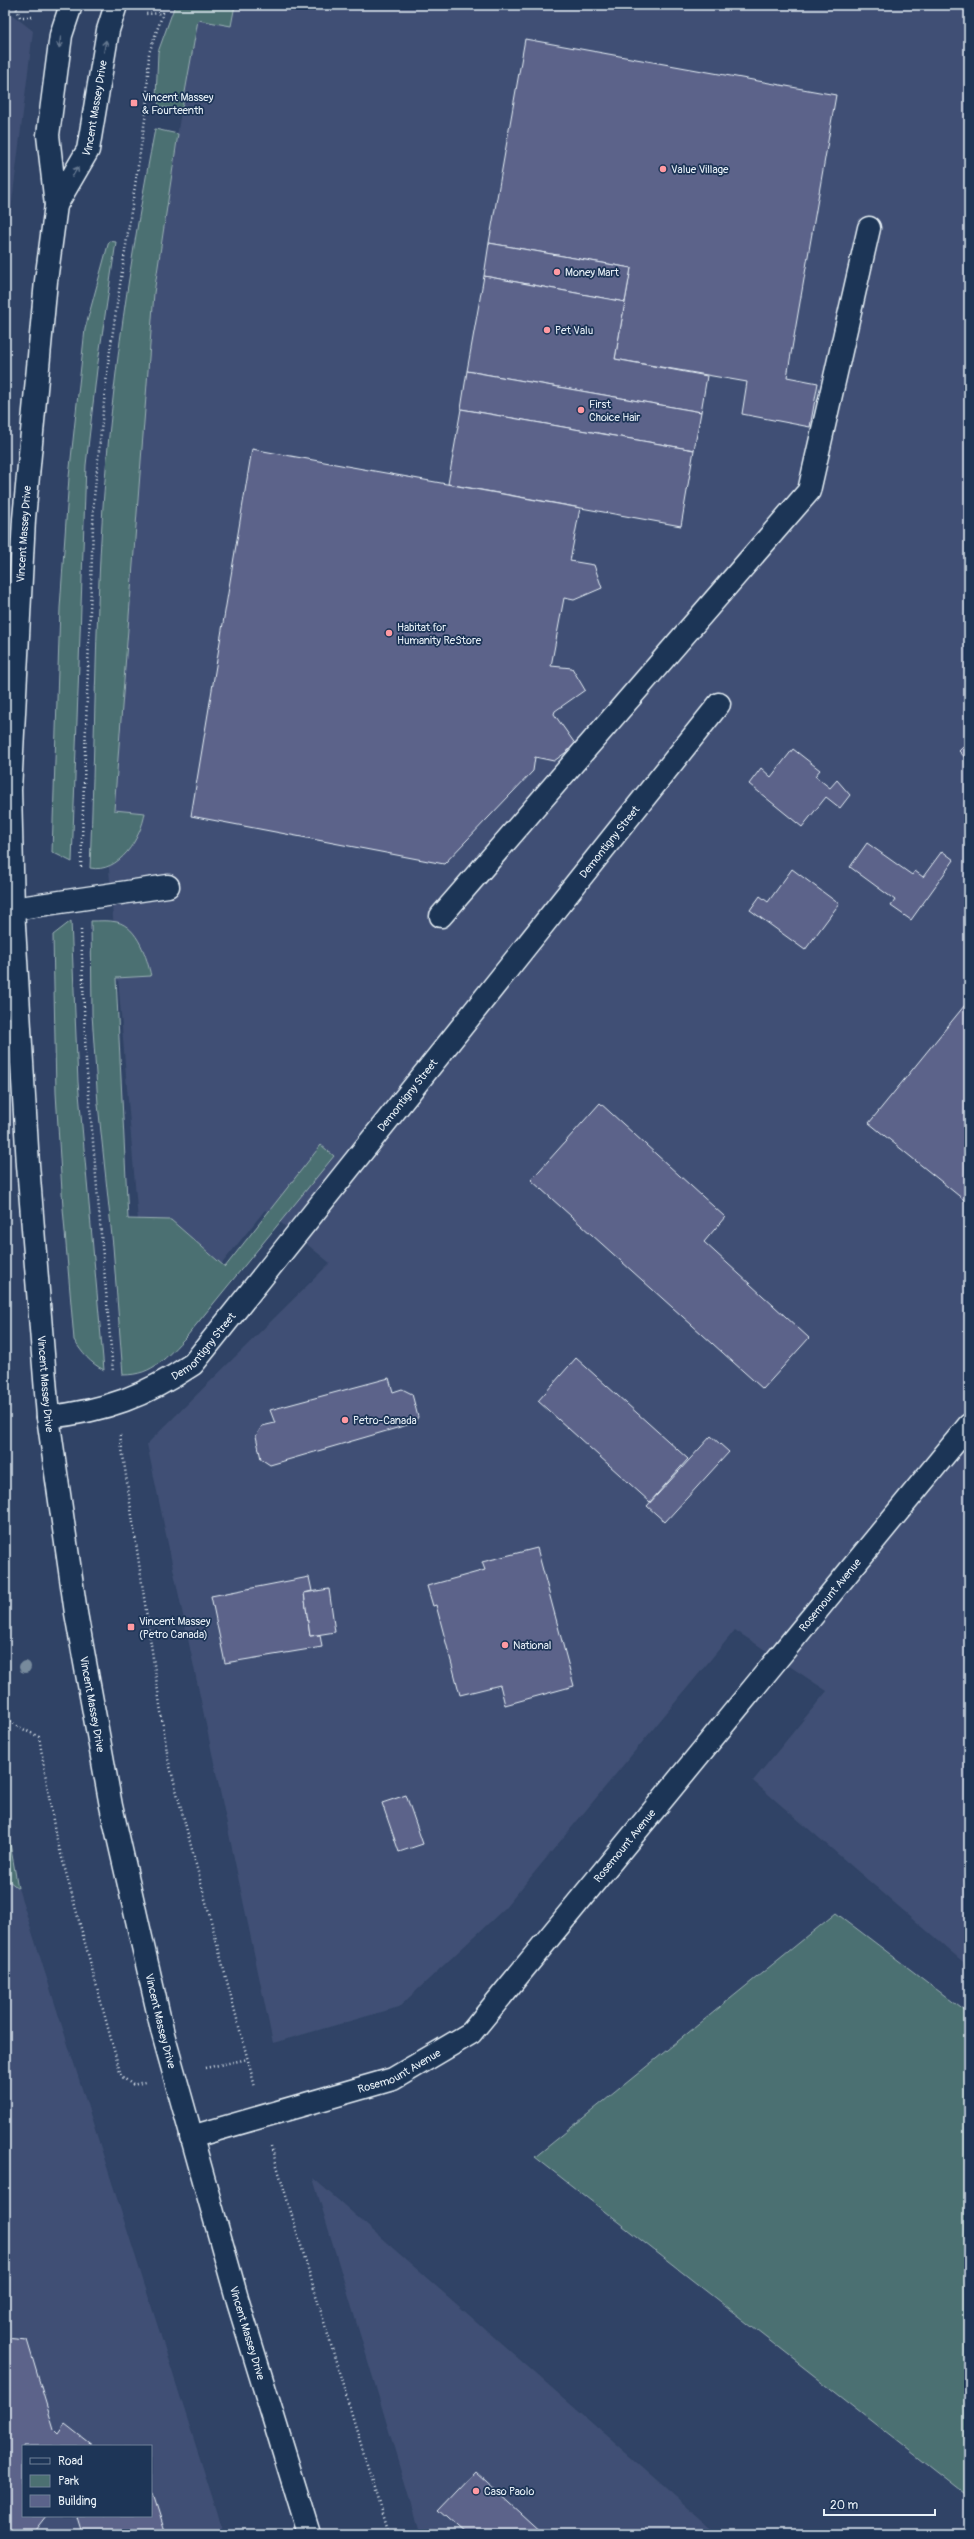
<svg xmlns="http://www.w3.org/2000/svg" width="974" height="2539" viewBox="0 0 974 2539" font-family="Pangolin,sans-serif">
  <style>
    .built { fill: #405074; fill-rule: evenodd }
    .green { fill: #4c7072; stroke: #9ab0b5 }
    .building { fill: #5b638a; stroke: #e8f1f8 }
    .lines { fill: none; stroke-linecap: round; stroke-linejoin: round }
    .minor-casing { stroke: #e8f1f8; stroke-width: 25 }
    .major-casing { stroke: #e8f1f8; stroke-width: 25 }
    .path { stroke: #e8f1f8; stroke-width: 2.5; stroke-dasharray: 1 3; stroke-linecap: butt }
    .minor { stroke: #1d3557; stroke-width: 22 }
    .major { stroke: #1d3557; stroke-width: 22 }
    .tree { fill: #778a9c }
    .oneway { stroke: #64778f }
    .poi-dot { fill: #ff9aa2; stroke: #1d3557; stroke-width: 1.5 }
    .labels { text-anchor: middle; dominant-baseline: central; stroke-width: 3.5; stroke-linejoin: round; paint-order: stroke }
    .poi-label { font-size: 11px; fill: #e8f1f8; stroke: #1d3557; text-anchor: start }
    .street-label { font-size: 11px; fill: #e8f1f8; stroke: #1d3557 }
  </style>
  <rect width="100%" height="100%" fill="#304366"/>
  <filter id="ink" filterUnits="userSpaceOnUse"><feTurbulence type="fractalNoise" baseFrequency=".025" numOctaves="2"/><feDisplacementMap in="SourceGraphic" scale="8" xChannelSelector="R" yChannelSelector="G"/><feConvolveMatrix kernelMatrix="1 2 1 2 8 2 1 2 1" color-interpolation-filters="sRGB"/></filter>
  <g filter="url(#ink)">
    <!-- built -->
    <g class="built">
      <path d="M197,5h772v1962l-216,-186 74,-90 -92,-61 -230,278 -106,99 -126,36 -126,-599 183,-181 -65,-53 -116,144 -55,-667z"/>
      <path d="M5,9l28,22 -28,228z"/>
      <path d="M5,1878l13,10 206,646h-219zM23,2446h128v70h-128z"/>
      <path d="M313,2178l405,356h-298z"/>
    </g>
    <!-- green -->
    <g class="green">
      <path d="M175,5h60l-4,21 -33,-6 -16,89 -22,-2 -4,-9 2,-46z"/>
      <path d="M155,129l23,5 -24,159 -40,517 31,3c-4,25 -26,61 -55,55 5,-121 5,-242 13,-362 9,-127 28,-252 52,-377z"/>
      <path d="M109,241l7,1 -19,127 -11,96 -14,397 -20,-10 8,-244 9,-131 16,-148z"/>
      <path d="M71,921l7,161 26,288c-14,-7 -22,-17 -30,-30l-11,-132 -7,-115 -3,-158z"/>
      <path d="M91,921c8,0 18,-1 26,1 21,5 30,36 34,54l-35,2 12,241 43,1 54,47 96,-122 13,11 -147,180c-21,21 -33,39 -64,39l-10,-129 -15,-142 -6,-90z"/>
      <path d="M5,1816l13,72 -13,-10z"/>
      <path d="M836,1913l133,101v483l-434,-340z"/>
    </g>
    <!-- building -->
    <g class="building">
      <path d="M525,39l311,56 -49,282 31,6 -8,44 -68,-13 5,-32 -132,-23 16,-91 -142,-25z"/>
      <path d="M489,243l142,25 -6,34 -141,-26z"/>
      <path d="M484,276l141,26 -10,57 92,17 -6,36 -234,-41z"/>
      <path d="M467,371l234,41 -7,38 -233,-41z"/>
      <path d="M461,409l233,41 -13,76 -233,-42z"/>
      <path d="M252,449l328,59 -10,53 24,4 8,23 -28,12 -10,-2 -13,68 21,2 13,22 -30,21 -1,3 22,31 -22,16 -19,-4 -2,14 -89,93 -253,-48z"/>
      <path d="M969,741v21l-10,-11z"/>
      <path d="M793,749l27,21 -5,6 15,12 7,-8 13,15 -10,13 -14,-11 -24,30 -53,-43 12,-16 10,9z"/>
      <path d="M867,843l45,32 3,-4 8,6 19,-26 12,9 -43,60 -20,-14 4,-6 -45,-33z"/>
      <path d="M792,869l47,35 -34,46 -55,-40 10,-14 8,6z"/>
      <path d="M969,1000v204l-100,-81z"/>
      <path d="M600,1103l125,114 -21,25 105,96 -46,51 -232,-209z"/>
      <path d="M576,1358l112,101 -38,43 -112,-101z"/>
      <path d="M389,1378l4,14 9,-3 10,5 6,23 -4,6 -144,42 -9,-6 -5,-23 6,-10 13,-3 -5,-13z"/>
      <path d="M711,1436l18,16 -64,70 -18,-16z"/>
      <path d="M537,1548l37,138 -69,19 -5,-20 -40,10 -24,-90 -3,1 -6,-20 58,-16 -3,-8z"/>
      <path d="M309,1577l3,14 -8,2 6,43 10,-1 2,12 -97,16 -14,-67z"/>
      <path d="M329,1589l6,43 -25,4 -6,-43z"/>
      <path d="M406,1795l17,49 -24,8 -17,-49z"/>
      <path d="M5,2338l22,2 27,90 4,4 7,-10 28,22h-70v70h23l-14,18h-27z"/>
      <path d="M475,2472l68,62h-77l-27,-24z"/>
      <path d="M151,2493h2l13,41h-97l12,-4 -4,-13 3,-1h71z"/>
    </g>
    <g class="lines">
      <!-- minor casing -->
      <g class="minor-casing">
        <g id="minor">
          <path d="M13,909l155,-23"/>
          <path d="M441,916l368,-425 60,-263"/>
          <path id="s1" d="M48,1417c58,-6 97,-21 145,-53l526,-660"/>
          <path id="s2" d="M191,2137l202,-58 78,-46 498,-608"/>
        </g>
      </g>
      <!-- major casing -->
      <g class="major-casing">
        <g id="major">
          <path id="s3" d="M71,5l-10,30 -13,100 8,70 -10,76 -22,238 -14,271 3,119 15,256 20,252 28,196 35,193 52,228 75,268 71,232"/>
          <path id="s4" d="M56,205l32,-55 20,-120 8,-25"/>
        </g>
      </g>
      <!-- path -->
      <g class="path">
        <path d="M15,5l5,12h14"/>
        <path d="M81,867l13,-369 14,-134 38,-251 3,-60 14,-40 -18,1"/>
        <path d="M81,930l5,131 27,311"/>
        <path d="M120,1435l48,324 87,328"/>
        <path d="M5,1715l10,10 24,12 16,95 66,244 12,9 12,-3"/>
        <path d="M205,2068l43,-9"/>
        <path d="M271,2146l117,388"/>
      </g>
      <!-- minor -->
      <use href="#minor" class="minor"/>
      <!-- major -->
      <use href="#major" class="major"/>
    </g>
    <!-- trees -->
    <circle class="tree" cx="25" cy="1667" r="6"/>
    <!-- one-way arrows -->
    <defs><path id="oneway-shaft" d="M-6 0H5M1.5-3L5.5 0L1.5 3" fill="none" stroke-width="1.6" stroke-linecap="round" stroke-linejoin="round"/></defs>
    <g class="oneway">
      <use href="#oneway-shaft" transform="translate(60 42) rotate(98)"/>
      <use href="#oneway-shaft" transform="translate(105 46) rotate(-81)"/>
      <use href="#oneway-shaft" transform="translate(75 172) rotate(-60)"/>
    </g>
  </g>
  <!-- markers -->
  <g class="poi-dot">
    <rect x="130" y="99" width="8" height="8" rx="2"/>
    <circle cx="663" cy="169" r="4"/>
    <circle cx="557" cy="272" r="4"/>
    <circle cx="547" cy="330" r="4"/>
    <circle cx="581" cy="410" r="4"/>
    <circle cx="389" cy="633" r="4"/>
    <circle cx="345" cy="1420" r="4"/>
    <rect x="127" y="1623" width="8" height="8" rx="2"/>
    <circle cx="505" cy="1645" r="4"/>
    <circle cx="476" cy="2491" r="4"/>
  </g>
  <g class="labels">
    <!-- poi labels -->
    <g class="poi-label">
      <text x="142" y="97">Vincent Massey<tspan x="142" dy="13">&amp; Fourteenth</tspan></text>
      <text x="671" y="169">Value Village</text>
      <text x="565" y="272">Money Mart</text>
      <text x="555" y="330">Pet Valu</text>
      <text x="589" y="404">First<tspan x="589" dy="13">Choice Hair</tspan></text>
      <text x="397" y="627">Habitat for<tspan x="397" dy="13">Humanity ReStore</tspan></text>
      <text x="353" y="1420">Petro-Canada</text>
      <text x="139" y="1621">Vincent Massey<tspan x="139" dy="13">(Petro Canada)</tspan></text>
      <text x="513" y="1645">National</text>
      <text x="484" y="2491">Caso Paolo</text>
    </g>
    <!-- street labels -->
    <g class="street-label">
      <text stroke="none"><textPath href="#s4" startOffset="106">Vincent Massey Drive</textPath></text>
      <text transform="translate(24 534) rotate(-86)">Vincent Massey Drive</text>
      <text stroke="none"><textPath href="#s1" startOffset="824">Demontigny Street</textPath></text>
      <text stroke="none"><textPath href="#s1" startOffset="500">Demontigny Street</textPath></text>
      <text stroke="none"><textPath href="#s1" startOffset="176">Demontigny Street</textPath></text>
      <text stroke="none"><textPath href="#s3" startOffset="1385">Vincent Massey Drive</textPath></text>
      <text stroke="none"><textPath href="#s2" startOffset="867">Rosemount Avenue</textPath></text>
      <text stroke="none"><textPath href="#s3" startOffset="1709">Vincent Massey Drive</textPath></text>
      <text stroke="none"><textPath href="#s2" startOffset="543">Rosemount Avenue</textPath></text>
      <text stroke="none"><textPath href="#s3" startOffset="2033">Vincent Massey Drive</textPath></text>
      <text stroke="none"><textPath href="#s2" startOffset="219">Rosemount Avenue</textPath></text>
      <text stroke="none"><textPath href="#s3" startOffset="2357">Vincent Massey Drive</textPath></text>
    </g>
  </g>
  <!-- margin -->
  <rect width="974" height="2539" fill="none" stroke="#1d3557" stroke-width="20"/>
  <rect x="10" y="10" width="954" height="2519" fill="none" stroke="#e8f1f8" stroke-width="1.5" filter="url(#ink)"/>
  <!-- legend -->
  <rect x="22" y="2445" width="130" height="72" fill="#1d3557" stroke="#6e8097"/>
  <rect x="30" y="2458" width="20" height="6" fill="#1d3557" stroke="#6e8097"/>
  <text x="58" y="2465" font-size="12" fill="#e8f1f8">Road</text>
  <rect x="30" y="2475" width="20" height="12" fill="#4c7072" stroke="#6e8097"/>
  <text x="58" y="2485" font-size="12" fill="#e8f1f8">Park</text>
  <rect x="30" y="2495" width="20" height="12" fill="#5b638a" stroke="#6e8097"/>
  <text x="58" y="2505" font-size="12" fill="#e8f1f8">Building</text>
  <!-- scale -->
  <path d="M824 2509v6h111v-6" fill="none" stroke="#e8f1f8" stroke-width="2"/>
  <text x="830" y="2509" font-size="12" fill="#e8f1f8" stroke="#1d3557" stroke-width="3" paint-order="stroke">20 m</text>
</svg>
